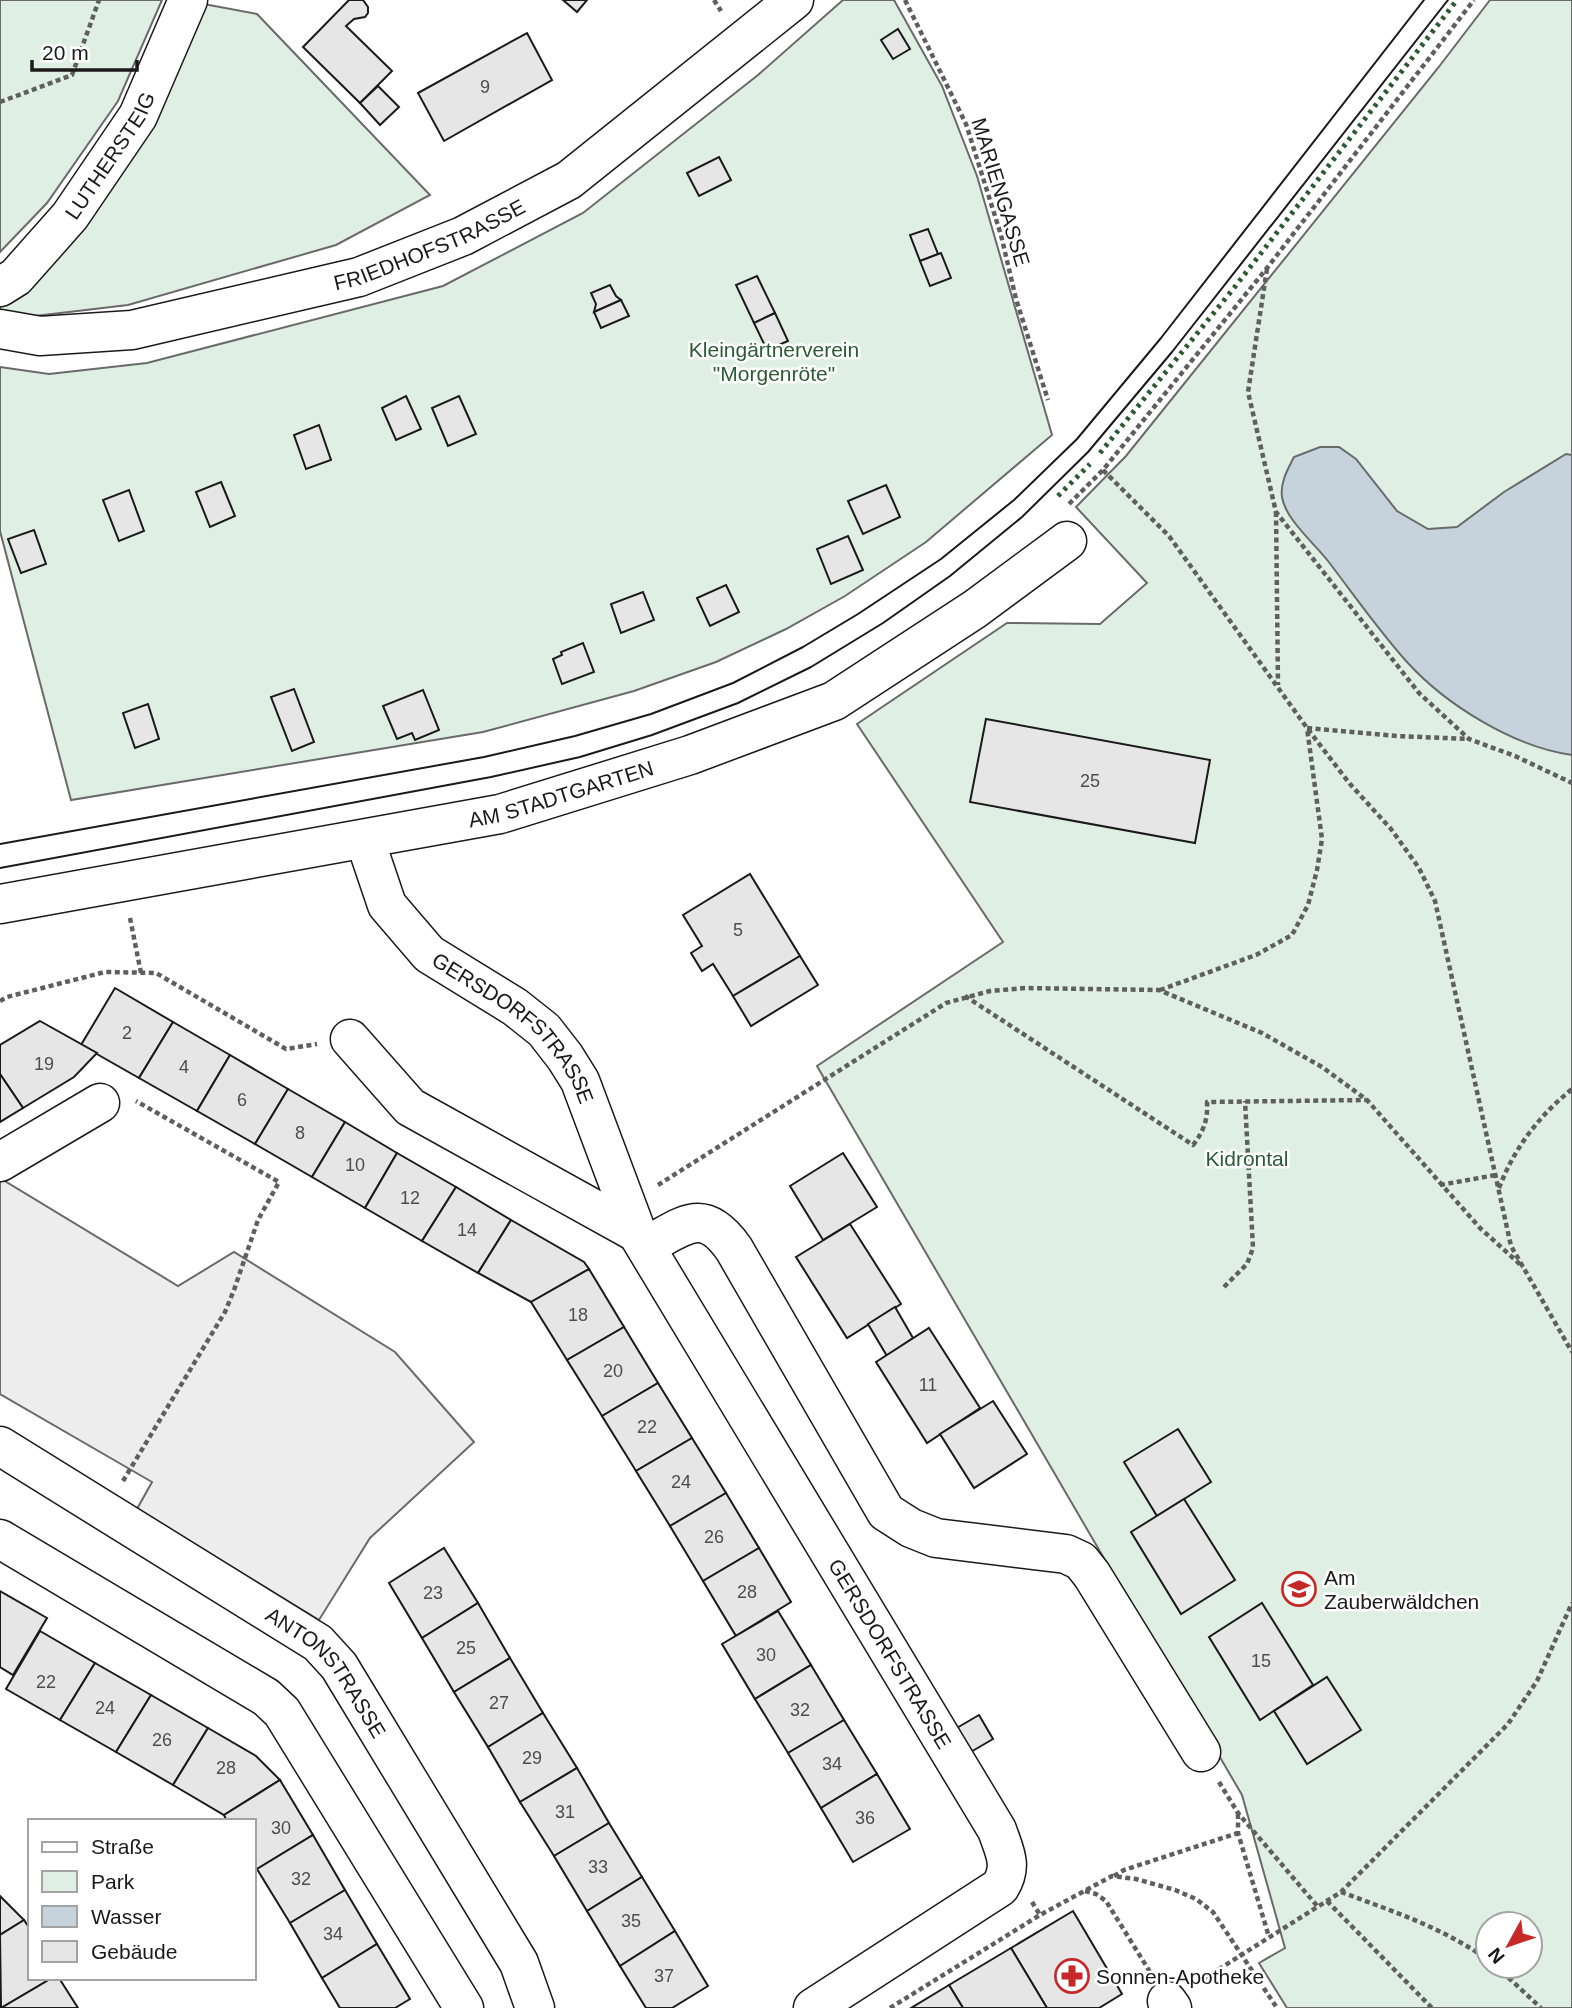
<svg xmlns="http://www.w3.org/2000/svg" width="1572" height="2008" viewBox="0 0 1572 2008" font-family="Arial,sans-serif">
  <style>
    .green { fill: #e0efe3; stroke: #6a6a6a; stroke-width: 2; fill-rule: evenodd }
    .parking { fill: #ededed; stroke: #6a6a6a; stroke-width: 2 }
    .water { fill: #c6d2dc; stroke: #6a6a6a; stroke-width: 2 }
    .building { fill: #e6e6e6; stroke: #1a1a1a; stroke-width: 2 }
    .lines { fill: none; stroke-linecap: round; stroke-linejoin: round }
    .minor-casing { stroke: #1a1a1a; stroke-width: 41 }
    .path { stroke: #5f5f5f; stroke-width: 4.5; stroke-dasharray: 5 3.5; stroke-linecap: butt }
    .minor { stroke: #fff; stroke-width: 38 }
    .tram { stroke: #1a1a1a; stroke-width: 2 }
    .hedge { stroke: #2b5a34; stroke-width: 5; stroke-dasharray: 3.5 5; stroke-linecap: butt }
    .labels { text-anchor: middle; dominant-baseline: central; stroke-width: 5; stroke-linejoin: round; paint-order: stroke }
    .number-label { font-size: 18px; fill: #4d4d4d }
    .street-label { font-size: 21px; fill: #1a1a1a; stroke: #fff }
    .park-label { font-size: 21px; fill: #2b5a34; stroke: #fff }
    .poi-label { font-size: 21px; fill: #1a1a1a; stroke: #fff; text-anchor: start }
  </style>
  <rect width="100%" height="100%" fill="#fff"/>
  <!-- green -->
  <g class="green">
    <path d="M0,0h162l-44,101 -71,102 -47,49z"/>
    <path d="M843,0h51l48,86 35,90 75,259 -126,107 -81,54 -59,33 -70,33 -82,29 -151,41 -412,68 -71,-269v-164l49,7 98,-11 296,-77 140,-73 175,-138z"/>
    <path d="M1490,0h82v2008h-285l-28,-45 26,-15 -43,-153 -425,-729 186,-124 -146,-218 150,-101 93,1 47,-41 -71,-76 50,-51 312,-388zM1488,1924h42v42h-42z"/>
    <path d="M193,2l64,12 173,181 -94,50 -208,60 -93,11h-35v-20z"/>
  </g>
  <!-- parking -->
  <path class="parking" d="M0,1178l178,108 56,-34 161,100 79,90 -104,96 -51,82 -182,-111 15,-27 -152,-88z"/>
  <!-- water -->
  <path class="water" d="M1320,447h19l17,12 41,52 31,18 29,-2 47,-35 62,-38 6,1v300c-58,-8 -126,-50 -165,-93 -28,-31 -53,-67 -79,-101 -13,-17 -43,-42 -46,-64 -2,-15 6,-28 12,-40z"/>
  <!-- building -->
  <g class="building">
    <path d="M349,0h14l5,7v6l-3,4 -11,2 -8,7 46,45 -32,32 -57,-56z"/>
    <path d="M563,0h24l-10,12z"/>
    <path d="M898,29l12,20 -17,10 -12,-19z"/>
    <path d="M527,33l25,47 -108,61 -26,-48z"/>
    <path d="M378,86l21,21 -19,18 -20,-22z"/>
    <path d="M719,157l12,23 -32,16 -12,-23z"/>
    <path d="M928,229l10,25 -18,7 -10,-26z"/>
    <path d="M941,253l10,25 -21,8 -10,-25z"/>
    <path d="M757,276l18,37 -21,10 -18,-38z"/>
    <path d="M610,285l6,11 5,4 -27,12 2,-8 -5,-11z"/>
    <path d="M621,300l8,16 -28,12 -7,-16z"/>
    <path d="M775,313l13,28 -21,9 -13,-27z"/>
    <path d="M406,396l15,33 -25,11 -14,-32z"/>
    <path d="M459,396l17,38 -28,12 -16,-38z"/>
    <path d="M319,425l12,35 -25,9 -12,-34z"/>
    <path d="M221,482l14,34 -25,11 -14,-35z"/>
    <path d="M886,485l14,32 -37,17 -15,-33z"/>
    <path d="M129,490l15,41 -25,10 -16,-41z"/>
    <path d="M34,530l12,34 -25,9 -13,-34z"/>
    <path d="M848,536l15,34 -32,14 -14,-35z"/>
    <path d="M726,585l13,27 -29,14 -13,-28z"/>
    <path d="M643,592l11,28 -33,13 -10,-29z"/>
    <path d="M583,643l11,29 -32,12 -9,-25 9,-4 -1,-3z"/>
    <path d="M294,689l20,53 -22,9 -21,-54z"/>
    <path d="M423,690l16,40 -24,10 -3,-7 -15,6 -14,-33z"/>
    <path d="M148,704l11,35 -24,9 -12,-35z"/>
    <path d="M986,719l224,41 -15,83 -225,-41z"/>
    <path d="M750,874l50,82 -67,40 -20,-32 -11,7 -11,-18 11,-7 -19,-31z"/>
    <path d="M800,956l18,29 -67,41 -18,-30z"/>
    <path d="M115,988l58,34 -34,56 -58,-33z"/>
    <path d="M40,1021l57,32 -23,24 -51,31 -23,-34v-29z"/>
    <path d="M173,1022l57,33 -33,56 -58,-33z"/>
    <path d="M230,1055l58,34 -33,55 -58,-33z"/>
    <path d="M0,1074l23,34 -23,14z"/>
    <path d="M288,1089l57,33 -33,55 -57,-33z"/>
    <path d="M345,1122l52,31 -32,55 -53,-31z"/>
    <path d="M397,1153l59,34 -34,54 -57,-33z"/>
    <path d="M843,1153l34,54 -54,33 -33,-54z"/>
    <path d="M456,1187l55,33 -33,53 -56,-32z"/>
    <path d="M511,1220l73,42 5,7 -58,33 -53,-29z"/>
    <path d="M850,1224l51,80 -54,34 -51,-81z"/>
    <path d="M589,1269l35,58 -57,33 -36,-58z"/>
    <path d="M895,1307l18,31 -26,18 -19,-32z"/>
    <path d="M624,1327l34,56 -56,33 -35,-56z"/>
    <path d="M929,1328l51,80 -53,35 -51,-81z"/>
    <path d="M658,1383l34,55 -56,33 -34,-55z"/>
    <path d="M993,1401l34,53 -53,34 -34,-54z"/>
    <path d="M1178,1429l33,53 -54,34 -33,-54z"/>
    <path d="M692,1438l34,55 -56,33 -34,-55z"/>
    <path d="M726,1493l33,55 -56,33 -33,-55z"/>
    <path d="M1184,1499l51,81 -54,34 -50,-82z"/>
    <path d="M444,1548l34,55 -56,35 -33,-55z"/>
    <path d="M759,1548l32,54 -55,34 -33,-55z"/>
    <path d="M0,1591l47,27 -34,57 -13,-8z"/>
    <path d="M478,1603l32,55 -56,34 -32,-54z"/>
    <path d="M1262,1603l51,82 -53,35 -51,-83z"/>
    <path d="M778,1611l33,54 -56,34 -33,-55z"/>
    <path d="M40,1631l55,32 -35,57 -54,-31z"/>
    <path d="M510,1658l33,55 -55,34 -34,-55z"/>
    <path d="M95,1663l56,32 -35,57 -56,-32z"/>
    <path d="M811,1665l33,55 -56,33 -33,-54z"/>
    <path d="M1327,1677l34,53 -54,34 -33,-53z"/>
    <path d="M151,1695l57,33 -35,57 -57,-33z"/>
    <path d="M543,1713l34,55 -57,34 -32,-55z"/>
    <path d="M979,1715l14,24 -24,14 -14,-24z"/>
    <path d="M844,1720l33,54 -56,34 -33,-55z"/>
    <path d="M208,1728l48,28 24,24 -56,35 -51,-30z"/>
    <path d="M577,1768l32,55 -55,33 -34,-54z"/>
    <path d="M877,1774l33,55 -57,33 -32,-54z"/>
    <path d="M280,1780l33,55 -56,34 -3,-5v-43h-27l-3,-6z"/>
    <path d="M609,1823l33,54 -55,34 -33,-55z"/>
    <path d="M313,1835l32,55 -55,33 -33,-54z"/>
    <path d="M642,1877l33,54 -55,35 -33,-55z"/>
    <path d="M345,1890l32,54 -55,34 -32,-55z"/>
    <path d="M0,1896l24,24 -24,15z"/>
    <path d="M1073,1911l49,83 -23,14h-52l-36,-60z"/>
    <path d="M24,1920l6,9v49h22l-51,30 -1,-73z"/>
    <path d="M675,1931l33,55 -36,22h-26l-26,-42z"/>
    <path d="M377,1944l33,55 -15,9h-55l-18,-30z"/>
    <path d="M1011,1948l36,60h-84l-14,-23z"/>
    <path d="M52,1978h7l19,30h-77z"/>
    <path d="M949,1985l14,23h-52z"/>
  </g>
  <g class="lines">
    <!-- minor casing -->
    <g class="minor-casing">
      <g id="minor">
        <path id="s1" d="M0,287l16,-10 54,-61 68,-100 50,-116"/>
        <path id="s2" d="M0,329l40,7 92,-6 227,-53 104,-41 106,-56 225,-180"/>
        <path id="s3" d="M365,840l22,65 42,49 86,53 29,23 21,27 15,24 57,152 360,597c8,23 16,36 3,57l-187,121"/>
        <path id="s4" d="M0,904l500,-90 190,-59 144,-54 141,-92 92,-68"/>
        <path d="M350,1039l60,68 227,126"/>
        <path d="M0,1162l100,-59"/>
        <path d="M646,1246c38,-20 57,-41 88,3l152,263 25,16 25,10 130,16 15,7 11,14 109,177"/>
        <path id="s5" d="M0,1446l318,197 21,23 180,297 16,45"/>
        <path d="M0,1539l266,158 16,15 182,296"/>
        <path d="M1167,2001l5,7"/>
      </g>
    </g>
    <!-- path -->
    <g class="path">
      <path d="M714,0l7,11"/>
      <path d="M905,0l61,124 35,111 15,64 32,101"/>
      <path d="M0,102l72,-27 27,-75"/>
      <path d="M1267,269l-19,123 28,120 143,181 50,46 46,17 57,27"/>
      <path d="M1103,470l66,66 138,192 43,56 41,45 28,39 16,33 76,345 61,106"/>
      <path d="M1069,504l34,-34 164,-202 207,-268"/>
      <path d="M1276,512l2,173"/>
      <path d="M130,918l11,55"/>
      <path d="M1160,990l96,-35 36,-20 16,-30 9,-35 5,-31 -15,-111 90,8 72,3"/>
      <path d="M965,996l228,149c11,-14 15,-26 14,-43l159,-2"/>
      <path d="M0,1001l7,-4 98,-25 51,1 130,76 31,-5"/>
      <path d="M658,1185l288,-182 44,-12 35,-3 134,2 103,43 60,34 45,33 113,128 43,39"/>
      <path d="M1440,1185l56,-10"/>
      <path d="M1499,1188c16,-41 39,-71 73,-99"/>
      <path d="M1224,1287l23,-23 6,-16 -8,-147"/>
      <path d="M123,1481l102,-169 9,-22 24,-70 21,-38 -143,-81"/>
      <path d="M1219,1782l19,31 80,94"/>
      <path d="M1238,1814v19l31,104"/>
      <path d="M1114,1876l10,-6 114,-37"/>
      <path d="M1085,1891l11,3 10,7 44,71"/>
      <path d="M1341,1892c51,19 103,36 147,68"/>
      <path d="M1327,1901l105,107"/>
      <path d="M1032,1902l8,13 72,-39 24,3 39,11 21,9 17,13 64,96"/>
      <path d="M1496,1966l45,42"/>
      <path d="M1197,1983l144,-91 167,-168 29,-43 35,-78"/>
      <path d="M890,2008l150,-93"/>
    </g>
    <!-- minor -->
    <use href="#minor" class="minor"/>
    <!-- tram -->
    <g class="tram">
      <path d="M0,844l484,-87 91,-21 76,-22 82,-31 70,-36 55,-33 83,-55 73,-59 63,-61 84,-101 263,-338"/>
      <path d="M0,868l491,-91 89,-20 72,-22 86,-32 73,-36 72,-44 67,-47 72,-59 66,-65 84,-100 276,-352"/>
    </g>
    <!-- hedge -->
    <g class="hedge">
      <path d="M1100,453l134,-165 223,-288"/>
      <path d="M1058,496l32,-32"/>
    </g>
  </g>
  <!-- icons -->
  <defs>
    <g id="school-ring" transform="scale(1.75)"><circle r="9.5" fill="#fff" stroke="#c62828" stroke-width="1.5"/><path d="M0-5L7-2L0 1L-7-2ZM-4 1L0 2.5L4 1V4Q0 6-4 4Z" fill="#c62828"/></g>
    <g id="pharmacy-ring" transform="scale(1.75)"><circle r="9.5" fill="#fff" stroke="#c62828" stroke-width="1.5"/><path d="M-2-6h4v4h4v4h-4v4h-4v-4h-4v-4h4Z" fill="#c62828"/></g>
  </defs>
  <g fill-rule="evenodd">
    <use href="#school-ring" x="1299" y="1589"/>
    <use href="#pharmacy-ring" x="1072" y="1976"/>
  </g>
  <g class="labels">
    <!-- number labels -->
    <g class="number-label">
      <text x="485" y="87">9</text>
      <text x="1090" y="781">25</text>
      <text x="738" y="930">5</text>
      <text x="127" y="1033">2</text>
      <text x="44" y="1064">19</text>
      <text x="184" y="1067">4</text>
      <text x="242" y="1100">6</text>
      <text x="300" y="1133">8</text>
      <text x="355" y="1165">10</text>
      <text x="410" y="1198">12</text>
      <text x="467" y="1230">14</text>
      <text x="578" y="1315">18</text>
      <text x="613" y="1371">20</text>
      <text x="928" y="1385">11</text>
      <text x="647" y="1427">22</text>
      <text x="681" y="1482">24</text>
      <text x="714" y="1537">26</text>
      <text x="747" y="1592">28</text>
      <text x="433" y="1593">23</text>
      <text x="466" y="1648">25</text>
      <text x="766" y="1655">30</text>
      <text x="1261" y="1661">15</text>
      <text x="46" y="1682">22</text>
      <text x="499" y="1703">27</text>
      <text x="105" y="1708">24</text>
      <text x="800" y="1710">32</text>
      <text x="162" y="1740">26</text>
      <text x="532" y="1758">29</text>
      <text x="832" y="1764">34</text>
      <text x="226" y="1768">28</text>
      <text x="565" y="1812">31</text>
      <text x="865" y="1818">36</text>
      <text x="281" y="1828">30</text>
      <text x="598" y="1867">33</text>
      <text x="301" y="1879">32</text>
      <text x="631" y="1921">35</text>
      <text x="333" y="1934">34</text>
      <text x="664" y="1976">37</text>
    </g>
    <!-- street labels -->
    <g class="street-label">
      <text stroke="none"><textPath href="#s1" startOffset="173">LUTHERSTEIG</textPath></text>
      <text transform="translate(1001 192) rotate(73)">MARIENGASSE</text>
      <text stroke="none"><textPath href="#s2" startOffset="443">FRIEDHOFSTRASSE</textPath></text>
      <text stroke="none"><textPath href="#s4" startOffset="572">AM STADTGARTEN</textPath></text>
      <text stroke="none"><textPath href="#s3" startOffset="248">GERSDORFSTRASSE</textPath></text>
      <text stroke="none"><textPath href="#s3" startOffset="987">GERSDORFSTRASSE</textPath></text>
      <text stroke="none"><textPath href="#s5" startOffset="401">ANTONSTRASSE</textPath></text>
    </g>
    <!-- park labels -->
    <g class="park-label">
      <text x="774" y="349">Kleingärtnerverein<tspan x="774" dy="24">"Morgenröte"</tspan></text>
      <text x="1247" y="1158">Kidrontal</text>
    </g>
    <!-- poi labels -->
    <g class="poi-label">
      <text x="1324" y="1577">Am<tspan x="1324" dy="24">Zauberwäldchen</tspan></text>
      <text x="1096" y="1976">Sonnen-Apotheke</text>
    </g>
  </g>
  <!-- legend -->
  <rect x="28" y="1819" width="228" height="161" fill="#ffffff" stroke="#a3a3a3" stroke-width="2"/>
  <rect x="42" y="1842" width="35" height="10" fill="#ffffff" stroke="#a3a3a3" stroke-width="2"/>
  <text x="91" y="1854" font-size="21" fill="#1a1a1a">Straße</text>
  <rect x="42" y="1871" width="35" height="21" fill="#e0efe3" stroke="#a3a3a3" stroke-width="2"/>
  <text x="91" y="1889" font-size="21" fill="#1a1a1a">Park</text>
  <rect x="42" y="1906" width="35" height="21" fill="#c6d2dc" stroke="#a3a3a3" stroke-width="2"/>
  <text x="91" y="1924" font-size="21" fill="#1a1a1a">Wasser</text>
  <rect x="42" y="1941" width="35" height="21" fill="#e6e6e6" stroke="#a3a3a3" stroke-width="2"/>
  <text x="91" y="1959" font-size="21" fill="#1a1a1a">Gebäude</text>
  <!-- north arrow -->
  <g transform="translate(1509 1945) rotate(230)"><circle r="33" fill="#ffffff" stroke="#a3a3a3" stroke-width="2"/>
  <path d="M0-5L12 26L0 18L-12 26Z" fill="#c62828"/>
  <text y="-10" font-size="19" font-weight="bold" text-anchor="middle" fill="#1a1a1a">N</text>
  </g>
  <!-- scale -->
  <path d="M32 60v10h105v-10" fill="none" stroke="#1a1a1a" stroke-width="3.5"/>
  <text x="42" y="60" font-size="21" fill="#1a1a1a" stroke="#ffffff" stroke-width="5" paint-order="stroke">20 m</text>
</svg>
